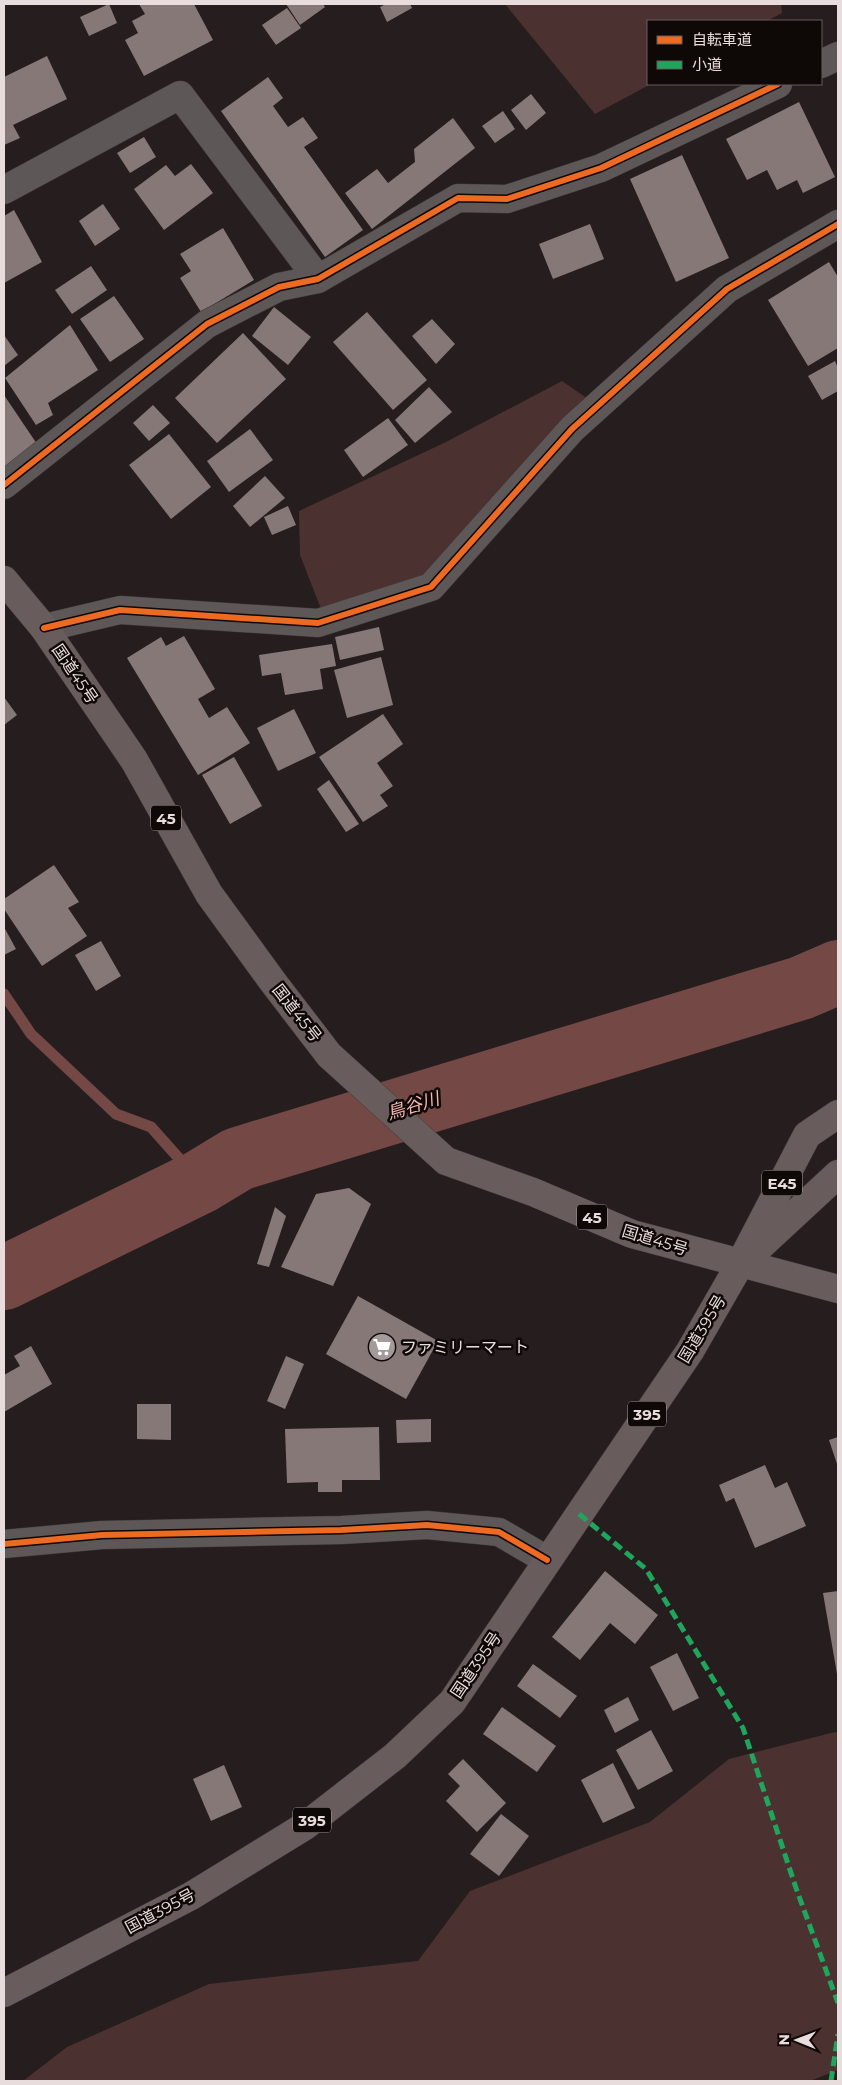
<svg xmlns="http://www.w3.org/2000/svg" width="842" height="2085" viewBox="0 0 842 2085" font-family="Montserrat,'Noto Sans JP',sans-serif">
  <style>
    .green { fill: #4b312f }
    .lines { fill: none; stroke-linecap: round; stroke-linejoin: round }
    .stream { stroke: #734845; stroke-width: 11 }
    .river { stroke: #734845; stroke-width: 64 }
    .building { fill: #867877 }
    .minor-casing { stroke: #423b3a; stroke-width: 29 }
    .highway-casing { stroke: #423b3a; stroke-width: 29 }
    .minor { stroke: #5e5757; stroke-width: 28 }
    .highway { stroke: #695c5c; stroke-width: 28 }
    .quiet { stroke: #20a55d; stroke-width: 5; stroke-dasharray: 10 5; stroke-linecap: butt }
    .cycleway-casing { stroke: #0e0807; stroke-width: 9 }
    .cycleway { stroke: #ed6a23; stroke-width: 6 }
    .labels { text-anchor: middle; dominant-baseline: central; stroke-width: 5; stroke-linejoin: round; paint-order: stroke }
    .shield { fill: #0e0807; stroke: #a79d9c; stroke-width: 1 }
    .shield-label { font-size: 15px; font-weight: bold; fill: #e8dddc }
    .street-label { font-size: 16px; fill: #e8dddc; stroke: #0e0807 }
    .poi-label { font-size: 16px; fill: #e8dddc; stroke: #0e0807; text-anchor: start }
    .water-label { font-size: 18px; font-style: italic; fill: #f6b5b0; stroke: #0e0807 }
  </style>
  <rect width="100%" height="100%" fill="#261e1e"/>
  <!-- green -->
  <g class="green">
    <path d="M505,4h276l1,9 -15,8h-119v63h3l-56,30z"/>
    <path d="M562,381l26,18 -160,177 -107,33 -21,-54 -1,-44 147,-69z"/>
    <path d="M835,1732l3,1v337l-28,11h-787l44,-34 142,-63 209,-23 52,-70 180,-69 79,-63z"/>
  </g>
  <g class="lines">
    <!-- stream -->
    <path class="stream" d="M4,994l27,40 85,80 35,13 49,55"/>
    <!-- river -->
    <path class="river" d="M4,1278l196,-96 38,-23 563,-171 37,-16"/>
  </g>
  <!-- building -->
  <g class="building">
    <path d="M109,4l8,19 -28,13 -9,-19z"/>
    <path d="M139,4h55l19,36 -69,36 -19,-36 13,-7 -6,-12 13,-7z"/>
    <path d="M286,4h37l2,3 -25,18z"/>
    <path d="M386,4h24l2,4 -25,14 -7,-15z"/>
    <path d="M287,8l14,20 -25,17 -14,-20z"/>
    <path d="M47,56l20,43 -54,26 7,13 -16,7v-68z"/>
    <path d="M268,77l15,21 -10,8 15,21 15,-10 15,21 -14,9 59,83 -38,27 -104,-146z"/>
    <path d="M531,94l15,19 -20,17 -15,-20z"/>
    <path d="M799,102l36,75 -32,16 -6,-13 -20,10 -10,-20 -20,10 -21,-41z"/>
    <path d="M503,111l12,18 -20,14 -13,-17z"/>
    <path d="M453,118l22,30 -103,81 -27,-36 32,-24 11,14 27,-21 -1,-13z"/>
    <path d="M144,137l12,20 -26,16 -13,-20z"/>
    <path d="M682,155l47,103 -53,24 -46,-103z"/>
    <path d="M191,164l22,29 -49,37 -30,-41 32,-24 9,11z"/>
    <path d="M103,204l17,25 -25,17 -16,-25z"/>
    <path d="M14,210l28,52 -38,21v-67z"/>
    <path d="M590,224l14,35 -51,20 -14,-35z"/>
    <path d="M223,228l31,52 -53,32 -21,-34 11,-7 -11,-17z"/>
    <path d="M829,262l9,15v71l-30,18 -40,-66z"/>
    <path d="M91,266l16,24 -35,24 -17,-24z"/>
    <path d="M114,296l30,43 -34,23 -30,-43z"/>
    <path d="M274,307l37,30 -23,28 -36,-29z"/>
    <path d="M367,312l60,68 -34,30 -60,-68z"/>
    <path d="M432,319l23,25 -19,20 -24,-28z"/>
    <path d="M70,325l28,45 -50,33 5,12 -17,10 -31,-47z"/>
    <path d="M243,333l43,46 -69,64 -42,-45z"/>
    <path d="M4,335l14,20 -14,11z"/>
    <path d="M835,361l3,7v23l-16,9 -14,-24z"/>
    <path d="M429,387l23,25 -37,31 -20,-23z"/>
    <path d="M4,395l33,49 -33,24z"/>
    <path d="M153,405l17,18 -21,18 -16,-18z"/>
    <path d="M388,418l20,27 -45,32 -19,-27z"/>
    <path d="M250,429l23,31 -44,32 -22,-31z"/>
    <path d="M169,434l42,53 -40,32 -42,-54z"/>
    <path d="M265,476l20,22 -35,29 -17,-21z"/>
    <path d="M288,506l8,19 -24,10 -8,-18z"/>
    <path d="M379,627l5,23 -44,10 -5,-23z"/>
    <path d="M184,636l31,53 -17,10 11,19 18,-11 23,36 -52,32 -71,-117 34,-21 5,9z"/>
    <path d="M332,644l4,22 -16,3 3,20 -38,6 -4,-22 -19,3 -3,-21z"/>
    <path d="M381,657l12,48 -46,13 -13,-48z"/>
    <path d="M4,697l13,18 -13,10z"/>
    <path d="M294,709l22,44 -38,18 -21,-43z"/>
    <path d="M383,714l20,30 -26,19 16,23 -13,9 8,11 -25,16 -44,-65z"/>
    <path d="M234,757l28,49 -32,18 -28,-49z"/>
    <path d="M329,780l30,44 -13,8 -29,-43z"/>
    <path d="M54,865l25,37 -11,6 19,28 -45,30 -38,-57v-10z"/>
    <path d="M4,927l12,22 -12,6z"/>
    <path d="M101,941l20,35 -25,15 -21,-36z"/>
    <path d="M349,1188l22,16 -38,82 -52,-19 35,-73z"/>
    <path d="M275,1207l11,9 -17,51 -12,-3z"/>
    <path d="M358,1296l80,45 -32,58 -80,-45z"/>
    <path d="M31,1346l21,38 -48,28v-37l16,-9 -6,-10z"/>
    <path d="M286,1356l18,8 -19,45 -18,-8z"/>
    <path d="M137,1404h34v36l-34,-1z"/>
    <path d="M431,1419v23l-34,1 -1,-23z"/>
    <path d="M379,1427l1,53h-38v12h-24v-10l-31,1 -2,-54z"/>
    <path d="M838,1437v30l-9,-27z"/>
    <path d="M765,1465l10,23 12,-6 19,44 -51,22 -21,-50 -8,4 -7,-17z"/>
    <path d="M605,1571l53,44 -23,29 -25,-21 -30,37 -28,-23z"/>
    <path d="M838,1591v83h-1l-14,-81z"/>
    <path d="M677,1653l22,45 -26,13 -23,-44z"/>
    <path d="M533,1664l44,32 -17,22 -43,-32z"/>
    <path d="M628,1697l11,23 -24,13 -11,-23z"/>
    <path d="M502,1707l54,39 -19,26 -54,-38z"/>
    <path d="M651,1730l22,41 -35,19 -22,-40z"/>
    <path d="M463,1759l43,44 -29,29 -31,-31 14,-15 -12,-12z"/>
    <path d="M613,1763l22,45 -32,15 -22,-43z"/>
    <path d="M224,1765l18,42 -31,14 -18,-42z"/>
    <path d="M501,1814l28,22 -30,40 -29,-22z"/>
  </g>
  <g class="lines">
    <!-- minor casing -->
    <g class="minor-casing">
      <g id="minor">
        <path d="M821,64l17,-8"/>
        <path d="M4,190l176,-95 138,184"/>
        <path d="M4,485l203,-161 72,-37 39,-8 140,-81 49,1 94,-31 177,-84"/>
        <path d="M44,628l76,-18 198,13 113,-36 141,-158 155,-140 111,-65"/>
        <path d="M4,1544l98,-9 239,-5 86,-5 72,7 48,28"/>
      </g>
    </g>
    <!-- highway casing -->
    <g class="highway-casing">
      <g id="highway">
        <path d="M4,580l40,48 90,132 75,134 64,88 56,73 117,106 87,31 99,42 206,55"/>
        <path d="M756,1250l82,-76"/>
        <path d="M4,1993l187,-97 114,-70 90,-70 57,-54 238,-351 50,-87 67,-129 31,-21"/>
      </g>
    </g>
    <!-- minor -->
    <use href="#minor" class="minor"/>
    <!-- highway -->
    <use href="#highway" class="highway"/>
    <!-- quiet -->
    <g class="quiet">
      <path d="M579,1514l67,55 97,159 53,160 42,115"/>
      <path d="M831,2081l7,-47"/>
    </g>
    <!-- cycleway casing -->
    <g class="cycleway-casing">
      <g id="cycleway">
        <path d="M4,485l203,-161 72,-37 39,-8 140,-81 49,1 94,-31 177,-84"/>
        <path d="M44,628l76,-18 198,13 113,-36 141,-158 155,-140 111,-65"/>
        <path d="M4,1544l98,-9 239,-5 86,-5 72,7 48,28"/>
      </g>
    </g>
    <!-- cycleway -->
    <use href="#cycleway" class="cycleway"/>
  </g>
  <!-- icons -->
  <defs>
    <g id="supermarket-disc" transform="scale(1.4375)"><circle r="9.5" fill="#a49a9a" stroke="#0e0807"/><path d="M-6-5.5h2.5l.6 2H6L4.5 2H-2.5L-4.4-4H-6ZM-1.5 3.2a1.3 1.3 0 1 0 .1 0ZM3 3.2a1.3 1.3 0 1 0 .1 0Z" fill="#fff"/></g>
  </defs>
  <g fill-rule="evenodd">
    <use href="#supermarket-disc" x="382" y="1347"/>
  </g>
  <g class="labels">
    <!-- shield labels -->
    <g class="shield">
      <rect x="151" y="805.5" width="30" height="25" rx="4"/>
      <rect x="762" y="1170.5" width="40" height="25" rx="4"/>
      <rect x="577" y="1204.5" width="30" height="25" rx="4"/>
      <rect x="628" y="1401.5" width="38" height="25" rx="4"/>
      <rect x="293" y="1807.5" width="38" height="25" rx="4"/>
    </g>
    <g class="shield-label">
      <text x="166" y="818">45</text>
      <text x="782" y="1183">E45</text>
      <text x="592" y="1217">45</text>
      <text x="647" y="1414">395</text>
      <text x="312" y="1820">395</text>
    </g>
    <!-- street labels -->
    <g class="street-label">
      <text transform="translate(75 674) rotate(56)">国道45号</text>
      <text transform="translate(297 1013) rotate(52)">国道45号</text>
      <text transform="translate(655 1240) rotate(17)">国道45号</text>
      <text transform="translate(702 1329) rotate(-59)">国道395号</text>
      <text transform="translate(476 1665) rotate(-56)">国道395号</text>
      <text transform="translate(160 1911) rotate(-28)">国道395号</text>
    </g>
    <!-- poi labels -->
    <g class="poi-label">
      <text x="401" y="1347">ファミリーマート</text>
    </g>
    <!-- water labels -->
    <g class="water-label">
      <text transform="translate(413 1106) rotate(-17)">鳥谷川</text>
    </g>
  </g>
  <!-- border -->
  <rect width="842" height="2085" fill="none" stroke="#e8dddc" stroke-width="10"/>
  <!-- legend -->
  <rect x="647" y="20" width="175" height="65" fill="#0e0807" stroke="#655d5c"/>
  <rect x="657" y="36" width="25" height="8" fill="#ed6a23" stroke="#655d5c"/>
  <text x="692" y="45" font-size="15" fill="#e8dddc">自転車道</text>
  <rect x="657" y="61" width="25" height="8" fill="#20a55d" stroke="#655d5c"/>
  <text x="692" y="70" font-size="15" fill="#e8dddc">小道</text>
  <!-- north arrow -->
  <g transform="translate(797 2040) rotate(271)" stroke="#0e0807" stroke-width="4" paint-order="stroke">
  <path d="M0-4L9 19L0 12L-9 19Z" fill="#e8dddc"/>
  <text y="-8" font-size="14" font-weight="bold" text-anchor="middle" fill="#e8dddc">N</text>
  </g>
</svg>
